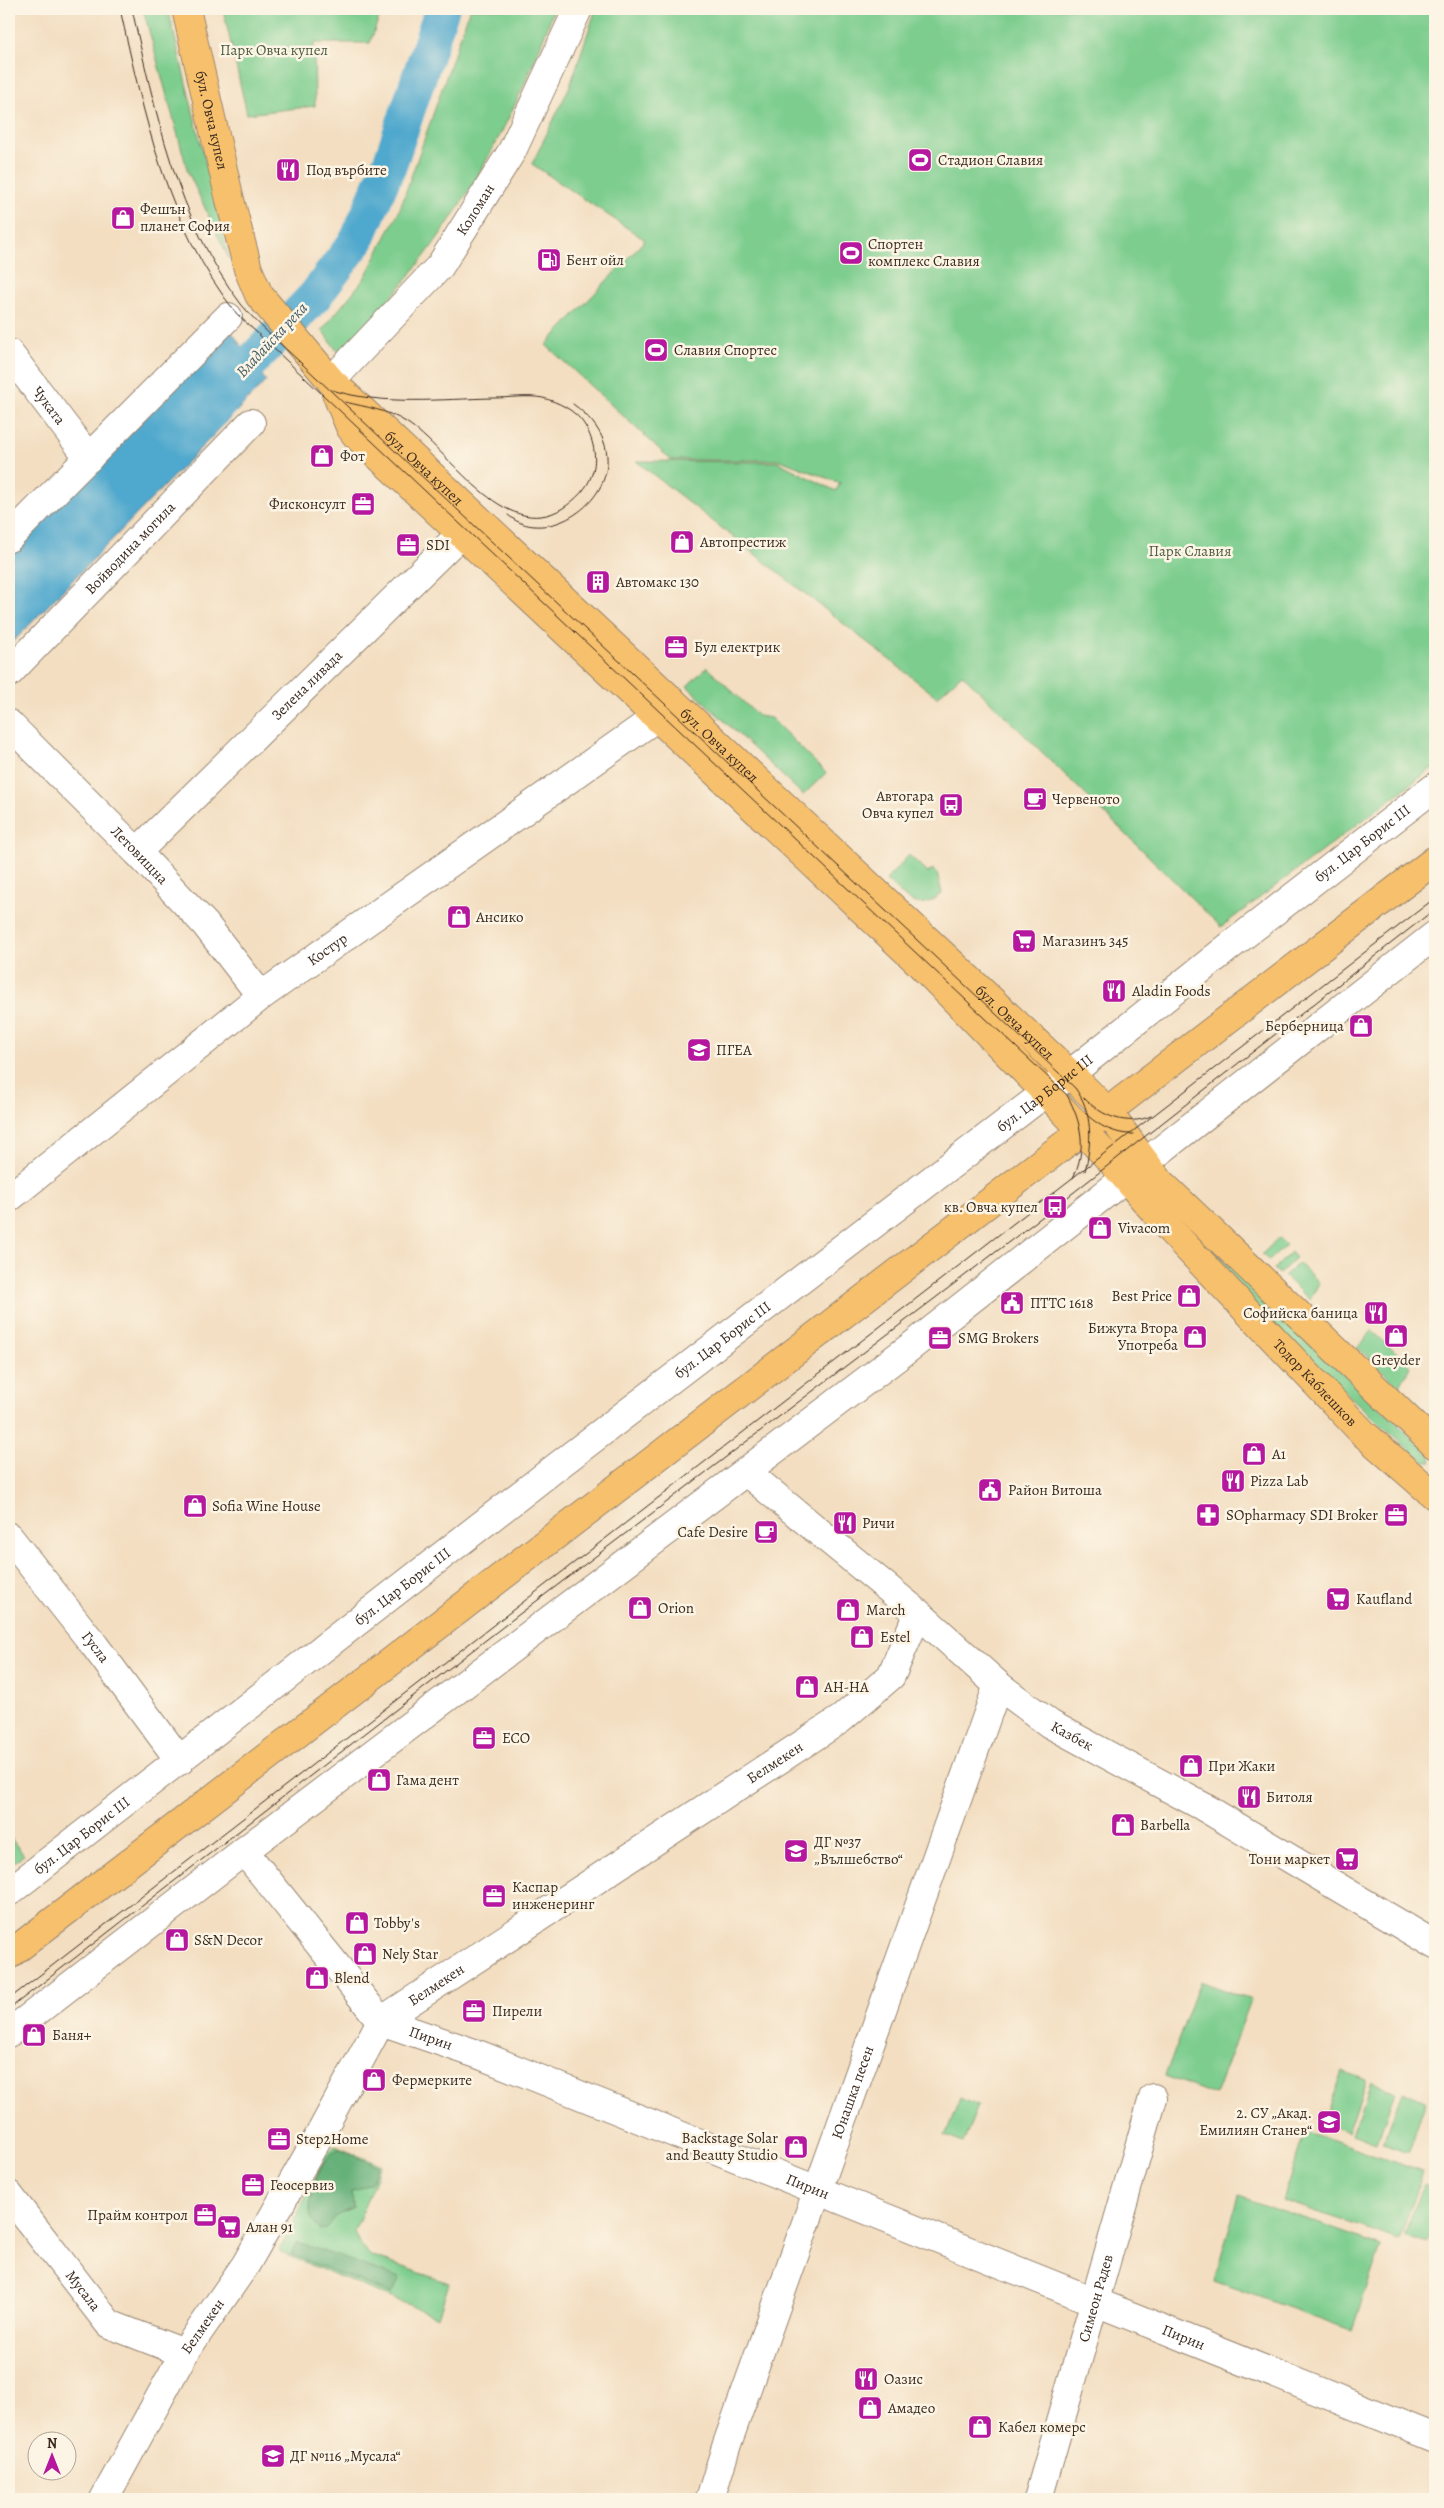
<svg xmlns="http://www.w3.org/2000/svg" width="1444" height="2508" font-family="Alegreya,serif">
	<rect width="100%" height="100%" fill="#fcf5e5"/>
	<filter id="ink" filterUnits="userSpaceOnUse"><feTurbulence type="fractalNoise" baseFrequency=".02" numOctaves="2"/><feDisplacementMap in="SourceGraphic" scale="10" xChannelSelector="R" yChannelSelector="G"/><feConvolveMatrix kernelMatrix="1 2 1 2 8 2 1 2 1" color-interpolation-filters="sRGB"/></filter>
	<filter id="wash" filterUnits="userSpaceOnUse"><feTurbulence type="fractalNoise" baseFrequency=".0096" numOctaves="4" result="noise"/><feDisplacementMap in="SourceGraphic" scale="20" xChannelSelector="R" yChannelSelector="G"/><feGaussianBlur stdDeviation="1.12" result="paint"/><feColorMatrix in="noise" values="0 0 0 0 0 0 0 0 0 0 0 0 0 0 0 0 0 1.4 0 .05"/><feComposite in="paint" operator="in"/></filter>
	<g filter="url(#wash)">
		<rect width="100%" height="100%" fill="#f3dec1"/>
		<path fill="#7dcd8e" stroke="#5c7c56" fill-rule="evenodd" d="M 143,9 L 168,9 L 229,259 L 188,172 Z
			M 223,9 L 382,9 L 370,43 L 314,43 L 315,106 L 247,114 Z
			M 470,9 L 554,9 C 528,84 491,160 446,226 C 415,273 377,314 340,355 L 322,330 L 364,279 L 399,211 Z
			M 596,9 L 1435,9 L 1435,766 L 1221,927 L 962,674 L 937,697 L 636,461 L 778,462 L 836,491 L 840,483 L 780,460 L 671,460 L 546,345 L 645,240 L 532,164 L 570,86 Z
			M 707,667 L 758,716 L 771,718 L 826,773 L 803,795 L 687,686 Z
			M 909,855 L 928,873 L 932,869 L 937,873 L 942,893 C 917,915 906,898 886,880 Z
			M 1148,1185 L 1431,1456 L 1432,1462 L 1425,1462 L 1409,1450 L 1283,1336 Z
			M 1279,1238 L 1286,1245 L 1269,1261 L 1262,1254 Z
			M 1291,1252 L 1296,1258 L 1279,1274 L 1274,1269 Z
			M 1299,1263 L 1319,1283 L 1310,1300 L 1284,1276 Z
			M 1372,1331 L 1411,1365 L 1399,1387 L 1357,1347 Z
			M 9,1836 L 24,1855 L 9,1866 Z
			M 1200,1981 L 1251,2000 L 1215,2095 L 1165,2076 Z
			M 1342,2071 L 1366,2080 L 1348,2132 L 1323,2123 Z
			M 1371,2082 L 1395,2091 L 1377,2143 L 1352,2134 Z
			M 1402,2092 L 1426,2101 L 1408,2153 L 1383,2144 Z
			M 960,2098 L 978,2106 L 963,2143 L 945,2136 Z
			M 1305,2132 L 1423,2172 L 1399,2240 L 1282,2200 Z
			M 335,2146 L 381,2165 L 354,2232 L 360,2245 L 371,2256 L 449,2283 L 438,2317 L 279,2252 L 326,2155 ZM 370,2183 L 352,2192 L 353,2208 L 335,2216 L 311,2217 L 310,2191 Z
			M 1423,2184 L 1435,2188 L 1435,2221 L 1427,2243 L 1404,2235 Z
			M 1239,2195 L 1381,2246 L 1352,2330 L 1214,2281 Z"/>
		<path fill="#66b079" stroke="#506d4c" d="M 338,2149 L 378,2166 L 371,2183 L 352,2192 L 353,2208 L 336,2216 L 326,2229 L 319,2230 C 316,2226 312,2221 311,2216 C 306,2196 320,2159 338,2149 Z
			M 297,2242 L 400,2278 L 391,2294 L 292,2255 Z"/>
		<path fill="#50a8cd" stroke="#466976" d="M 231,331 L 266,381 L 9,646 L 9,556 Z"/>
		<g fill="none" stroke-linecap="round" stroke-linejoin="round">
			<path stroke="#50a8cd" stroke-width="35" d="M 219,395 L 315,296 L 357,240 L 390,163 L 442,9"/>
		</g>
	</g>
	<g filter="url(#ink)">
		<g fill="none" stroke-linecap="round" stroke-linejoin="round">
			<defs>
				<g id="minor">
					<path id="s1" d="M 9,353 L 89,458"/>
					<path id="s2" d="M 331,381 L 440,266 L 512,151 L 578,9"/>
					<path d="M 9,538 L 228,317"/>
					<path id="s3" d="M 9,673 L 251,423"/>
					<path id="s4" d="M 9,724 L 137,852 L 205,924 L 261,996"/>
					<path id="s5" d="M 137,852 L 476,519"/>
					<path id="s6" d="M 9,1198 L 261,996 L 674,705"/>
					<path id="s7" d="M 746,1472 L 918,1613 L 998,1685 L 1050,1724 L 1202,1806 L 1435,1945"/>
					<path id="s8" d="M 9,1537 L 95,1646 L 180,1761"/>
					<path id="s9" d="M 244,1851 L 381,2021 L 480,2055 L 1435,2438"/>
					<path id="s10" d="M 9,1892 L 555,1468 L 1070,1074 L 1235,942 L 1435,787"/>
					<path d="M 9,2033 L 244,1851 L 913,1345 L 1435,935"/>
					<path id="s11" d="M 9,2195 L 109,2324 L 184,2353"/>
					<path id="s12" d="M 104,2499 L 184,2353 L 246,2264 L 320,2134 L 381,2021 L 841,1719 L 891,1676 L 918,1613"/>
					<path id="s13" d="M 710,2499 L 727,2444 L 998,1685"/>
					<path id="s14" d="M 1038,2499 L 1153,2098"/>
				</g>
				<g id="major">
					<path id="s15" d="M 186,9 L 230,200 L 248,269 L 259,295 L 331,381 L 1070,1074 L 1107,1111 L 1160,1182 L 1435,1445"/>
					<path id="s16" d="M 336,393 L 350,427 L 356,435 L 916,960 L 1056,1103 L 1112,1162 L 1172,1232 L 1364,1434 L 1435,1496"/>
					<path d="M 9,1955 L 1435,860"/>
				</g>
			</defs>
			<use href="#minor" stroke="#978470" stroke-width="30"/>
			<use href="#major" stroke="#978470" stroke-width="30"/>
			<use href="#minor" stroke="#fff" stroke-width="28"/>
			<use href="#major" stroke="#f7c06c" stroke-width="28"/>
			<path stroke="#3b2a1e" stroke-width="1" d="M 120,9 C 144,115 167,227 237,314 L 1067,1095 C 1082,1123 1087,1149 1073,1178
				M 132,9 C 154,107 178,222 241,304 C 258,325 281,344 301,363 L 1075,1088 C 1093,1111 1092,1143 1085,1171
				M 332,390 C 383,406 441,399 494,398 C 509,398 528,395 543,398 C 558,402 575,410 584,424 C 593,438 598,458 592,474 C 588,488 575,500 563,508 C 504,545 449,449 406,422 C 387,410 366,407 345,402
				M 508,515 C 555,558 662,469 573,404
				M 1084,1098 C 1101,1116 1127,1127 1151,1116
				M 1085,1113 C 1098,1126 1116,1135 1134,1134
				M 9,1999 L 1435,898
				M 9,2009 L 513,1619 L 1055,1207 L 1435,909"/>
		</g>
	</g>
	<defs>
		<symbol id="stadium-square" viewBox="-11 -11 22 22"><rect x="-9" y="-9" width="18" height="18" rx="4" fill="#b5179e" stroke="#fcf5e5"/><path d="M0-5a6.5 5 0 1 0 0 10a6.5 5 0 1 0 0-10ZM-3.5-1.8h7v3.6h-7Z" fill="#fff"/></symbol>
		<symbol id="restaurant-square" viewBox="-11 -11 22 22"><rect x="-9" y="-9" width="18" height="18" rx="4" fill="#b5179e" stroke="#fcf5e5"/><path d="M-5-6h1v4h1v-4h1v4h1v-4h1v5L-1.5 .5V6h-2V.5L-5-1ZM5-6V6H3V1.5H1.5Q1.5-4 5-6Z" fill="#fff"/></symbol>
		<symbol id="shop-square" viewBox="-11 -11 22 22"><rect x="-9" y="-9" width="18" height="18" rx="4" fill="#b5179e" stroke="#fcf5e5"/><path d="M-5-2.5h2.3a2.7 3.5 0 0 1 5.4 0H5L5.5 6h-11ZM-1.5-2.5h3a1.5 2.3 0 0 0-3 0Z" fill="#fff"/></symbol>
		<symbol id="fuel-square" viewBox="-11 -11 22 22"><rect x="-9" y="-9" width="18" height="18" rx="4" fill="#b5179e" stroke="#fcf5e5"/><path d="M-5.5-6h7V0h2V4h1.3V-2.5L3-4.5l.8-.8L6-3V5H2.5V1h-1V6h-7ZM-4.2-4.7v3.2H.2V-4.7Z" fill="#fff"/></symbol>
		<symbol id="office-square" viewBox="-11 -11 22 22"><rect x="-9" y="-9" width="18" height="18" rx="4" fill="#b5179e" stroke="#fcf5e5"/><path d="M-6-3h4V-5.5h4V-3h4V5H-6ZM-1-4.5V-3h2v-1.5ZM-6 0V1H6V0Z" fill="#fff"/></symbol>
		<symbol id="building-square" viewBox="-11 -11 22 22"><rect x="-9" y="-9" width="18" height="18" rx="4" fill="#b5179e" stroke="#fcf5e5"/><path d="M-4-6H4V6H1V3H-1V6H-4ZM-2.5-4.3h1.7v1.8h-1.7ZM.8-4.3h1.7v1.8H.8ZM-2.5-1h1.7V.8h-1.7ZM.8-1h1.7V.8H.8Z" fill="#fff"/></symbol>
		<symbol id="cafe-square" viewBox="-11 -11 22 22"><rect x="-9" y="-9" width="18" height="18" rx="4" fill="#b5179e" stroke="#fcf5e5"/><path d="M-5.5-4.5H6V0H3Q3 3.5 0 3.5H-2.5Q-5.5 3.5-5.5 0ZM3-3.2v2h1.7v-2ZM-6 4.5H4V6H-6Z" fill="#fff"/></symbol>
		<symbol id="bus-square" viewBox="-11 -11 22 22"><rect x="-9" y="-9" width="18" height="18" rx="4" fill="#b5179e" stroke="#fcf5e5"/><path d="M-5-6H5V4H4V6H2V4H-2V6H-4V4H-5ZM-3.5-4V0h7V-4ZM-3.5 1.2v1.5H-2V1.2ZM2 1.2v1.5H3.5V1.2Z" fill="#fff"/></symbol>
		<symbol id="supermarket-square" viewBox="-11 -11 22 22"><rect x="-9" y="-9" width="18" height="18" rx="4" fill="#b5179e" stroke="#fcf5e5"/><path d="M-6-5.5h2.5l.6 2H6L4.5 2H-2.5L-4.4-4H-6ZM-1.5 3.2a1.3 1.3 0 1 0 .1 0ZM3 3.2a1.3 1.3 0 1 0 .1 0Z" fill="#fff"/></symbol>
		<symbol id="school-square" viewBox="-11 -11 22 22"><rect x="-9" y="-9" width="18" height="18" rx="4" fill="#b5179e" stroke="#fcf5e5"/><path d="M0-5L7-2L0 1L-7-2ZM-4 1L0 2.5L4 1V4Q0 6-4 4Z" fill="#fff"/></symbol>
		<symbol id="civic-square" viewBox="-11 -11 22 22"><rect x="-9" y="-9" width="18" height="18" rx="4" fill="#b5179e" stroke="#fcf5e5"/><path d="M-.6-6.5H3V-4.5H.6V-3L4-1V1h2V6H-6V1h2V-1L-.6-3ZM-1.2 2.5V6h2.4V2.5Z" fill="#fff"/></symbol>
		<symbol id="pharmacy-square" viewBox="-11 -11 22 22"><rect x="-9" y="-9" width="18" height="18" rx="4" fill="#b5179e" stroke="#fcf5e5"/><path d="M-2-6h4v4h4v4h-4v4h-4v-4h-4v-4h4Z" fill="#fff"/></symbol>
	</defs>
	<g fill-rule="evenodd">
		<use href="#stadium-square" x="906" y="146" width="28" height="28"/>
		<use href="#restaurant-square" x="274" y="156" width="28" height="28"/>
		<use href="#shop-square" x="109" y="204" width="28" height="28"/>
		<use href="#stadium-square" x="837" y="239" width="28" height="28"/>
		<use href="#fuel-square" x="535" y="246" width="28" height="28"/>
		<use href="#stadium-square" x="642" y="336" width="28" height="28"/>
		<use href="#shop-square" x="308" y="442" width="28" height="28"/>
		<use href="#office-square" x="349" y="490" width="28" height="28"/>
		<use href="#shop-square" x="668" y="528" width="28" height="28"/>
		<use href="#office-square" x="394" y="531" width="28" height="28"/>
		<use href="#building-square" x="584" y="568" width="28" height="28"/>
		<use href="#office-square" x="662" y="633" width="28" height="28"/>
		<use href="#cafe-square" x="1021" y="785" width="28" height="28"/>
		<use href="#bus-square" x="937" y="791" width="28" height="28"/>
		<use href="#shop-square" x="445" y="903" width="28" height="28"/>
		<use href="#supermarket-square" x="1010" y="927" width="28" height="28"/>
		<use href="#restaurant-square" x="1100" y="977" width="28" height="28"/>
		<use href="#shop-square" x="1347" y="1012" width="28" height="28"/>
		<use href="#school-square" x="685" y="1036" width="28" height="28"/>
		<use href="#bus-square" x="1041" y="1193" width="28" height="28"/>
		<use href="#shop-square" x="1086" y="1214" width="28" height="28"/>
		<use href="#shop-square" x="1175" y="1282" width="28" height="28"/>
		<use href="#civic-square" x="998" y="1289" width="28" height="28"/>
		<use href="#restaurant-square" x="1362" y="1299" width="28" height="28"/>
		<use href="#shop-square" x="1382" y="1322" width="28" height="28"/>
		<use href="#shop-square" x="1181" y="1323" width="28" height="28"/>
		<use href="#office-square" x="926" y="1324" width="28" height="28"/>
		<use href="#shop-square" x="1240" y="1440" width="28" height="28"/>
		<use href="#restaurant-square" x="1219" y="1467" width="28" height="28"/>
		<use href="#civic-square" x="976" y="1476" width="28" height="28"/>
		<use href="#shop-square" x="181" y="1492" width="28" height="28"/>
		<use href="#pharmacy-square" x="1194" y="1501" width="28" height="28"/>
		<use href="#office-square" x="1382" y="1501" width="28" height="28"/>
		<use href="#restaurant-square" x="831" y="1509" width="28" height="28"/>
		<use href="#cafe-square" x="752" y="1518" width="28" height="28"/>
		<use href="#supermarket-square" x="1324" y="1585" width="28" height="28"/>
		<use href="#shop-square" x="626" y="1594" width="28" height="28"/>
		<use href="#shop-square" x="834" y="1596" width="28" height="28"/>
		<use href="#shop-square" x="848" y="1623" width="28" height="28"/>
		<use href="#shop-square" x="793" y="1673" width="28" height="28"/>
		<use href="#office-square" x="470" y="1724" width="28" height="28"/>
		<use href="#shop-square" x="1177" y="1752" width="28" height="28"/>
		<use href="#shop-square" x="365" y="1766" width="28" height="28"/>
		<use href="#restaurant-square" x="1235" y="1783" width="28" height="28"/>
		<use href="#shop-square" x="1109" y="1811" width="28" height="28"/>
		<use href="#school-square" x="782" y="1837" width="28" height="28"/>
		<use href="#supermarket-square" x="1333" y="1845" width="28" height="28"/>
		<use href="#office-square" x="480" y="1882" width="28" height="28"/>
		<use href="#shop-square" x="343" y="1909" width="28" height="28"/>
		<use href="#shop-square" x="163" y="1926" width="28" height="28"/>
		<use href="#shop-square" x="351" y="1940" width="28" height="28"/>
		<use href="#shop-square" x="303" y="1964" width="28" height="28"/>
		<use href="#office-square" x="460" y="1997" width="28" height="28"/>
		<use href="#shop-square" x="20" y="2021" width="28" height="28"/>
		<use href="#shop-square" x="360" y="2066" width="28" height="28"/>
		<use href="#school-square" x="1315" y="2108" width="28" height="28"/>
		<use href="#office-square" x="265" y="2125" width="28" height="28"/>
		<use href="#shop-square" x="782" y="2133" width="28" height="28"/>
		<use href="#office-square" x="239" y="2171" width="28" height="28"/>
		<use href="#office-square" x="191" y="2201" width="28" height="28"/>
		<use href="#supermarket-square" x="215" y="2213" width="28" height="28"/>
		<use href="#restaurant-square" x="852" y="2365" width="28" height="28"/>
		<use href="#shop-square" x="856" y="2394" width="28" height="28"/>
		<use href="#shop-square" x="966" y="2413" width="28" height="28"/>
		<use href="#school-square" x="259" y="2442" width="28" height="28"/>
	</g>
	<g text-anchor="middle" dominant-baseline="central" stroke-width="5" stroke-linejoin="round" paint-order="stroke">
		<g font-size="15" fill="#4f5b40" stroke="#fcf5e5">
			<text x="274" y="50">Парк Овча купел</text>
			<text x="1190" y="551">Парк Славия</text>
		</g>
		<g font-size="15" fill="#3b2a1e" stroke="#fcf5e5">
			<text stroke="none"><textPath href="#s15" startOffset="114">бул. Овча купел</textPath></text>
			<text stroke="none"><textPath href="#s2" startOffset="225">Коломан</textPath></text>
			<text stroke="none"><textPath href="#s1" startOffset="66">Чуката</textPath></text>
			<text stroke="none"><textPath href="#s15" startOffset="535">бул. Овча купел</textPath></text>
			<text stroke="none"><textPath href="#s3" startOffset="174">Войводина могила</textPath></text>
			<text stroke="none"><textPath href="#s5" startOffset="238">Зелена ливада</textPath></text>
			<text stroke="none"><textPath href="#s15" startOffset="940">бул. Овча купел</textPath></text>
			<text stroke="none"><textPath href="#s10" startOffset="1712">бул. Цар Борис III</textPath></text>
			<text stroke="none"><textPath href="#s4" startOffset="185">Летовищна</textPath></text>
			<text stroke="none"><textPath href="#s6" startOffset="404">Костур</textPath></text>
			<text stroke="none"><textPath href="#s15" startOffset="1345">бул. Овча купел</textPath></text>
			<text stroke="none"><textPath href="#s10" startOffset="1308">бул. Цар Борис III</textPath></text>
			<text stroke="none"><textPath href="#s10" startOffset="902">бул. Цар Борис III</textPath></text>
			<text stroke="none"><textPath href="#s16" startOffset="1396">Тодор Каблешков</textPath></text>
			<text stroke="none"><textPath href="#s10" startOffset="498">бул. Цар Борис III</textPath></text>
			<text stroke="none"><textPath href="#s8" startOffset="140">Гусла</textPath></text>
			<text stroke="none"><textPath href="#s7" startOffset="420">Казбек</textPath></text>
			<text stroke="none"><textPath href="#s12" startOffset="1024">Белмекен</textPath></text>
			<text stroke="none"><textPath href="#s10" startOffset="92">бул. Цар Борис III</textPath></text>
			<text stroke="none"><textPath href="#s12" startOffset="619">Белмекен</textPath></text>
			<text stroke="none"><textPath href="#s9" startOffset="271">Пирин</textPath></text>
			<text stroke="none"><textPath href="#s13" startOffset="431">Юнашка песен</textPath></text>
			<text stroke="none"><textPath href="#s9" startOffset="676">Пирин</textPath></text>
			<text stroke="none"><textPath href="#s11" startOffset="121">Мусала</textPath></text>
			<text stroke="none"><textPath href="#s14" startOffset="209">Симеон Радев</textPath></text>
			<text stroke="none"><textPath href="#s12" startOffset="199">Белмекен</textPath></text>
			<text stroke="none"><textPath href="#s9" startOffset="1081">Пирин</textPath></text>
		</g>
		<g font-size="15" fill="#3b2a1e" stroke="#fcf5e5" text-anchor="start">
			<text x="938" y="160">Стадион Славия</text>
			<text x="306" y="170">Под върбите</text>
			<text x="140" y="209">Фешън<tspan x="140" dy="17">планет София</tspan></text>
			<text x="868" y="244">Спортен<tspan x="868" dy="17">комплекс Славия</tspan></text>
			<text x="566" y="260">Бент ойл</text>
			<text x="674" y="350">Славия Спортес</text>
			<text x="340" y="456">Фот</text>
			<text x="346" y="504" text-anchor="end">Фисконсулт</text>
			<text x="700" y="542">Автопрестиж</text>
			<text x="426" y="545">SDI</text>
			<text x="616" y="582">Автомакс 130</text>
			<text x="694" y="647">Бул електрик</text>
			<text x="934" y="796" text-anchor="end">Автогара<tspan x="934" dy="17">Овча купел</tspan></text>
			<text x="1052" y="799">Червеното</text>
			<text x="476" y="917">Ансико</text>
			<text x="1042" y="941">Магазинъ 345</text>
			<text x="1132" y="991">Aladin Foods</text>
			<text x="1344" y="1026" text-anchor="end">Берберница</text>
			<text x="716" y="1050">ПГЕА</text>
			<text x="1038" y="1207" text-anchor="end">кв. Овча купел</text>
			<text x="1118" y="1228">Vivacom</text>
			<text x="1172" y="1296" text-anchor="end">Best Price</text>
			<text x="1030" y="1303">ПТТС 1618</text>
			<text x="1358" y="1313" text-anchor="end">Софийска баница</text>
			<text x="1178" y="1328" text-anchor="end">Бижута Втора<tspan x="1178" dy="17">Употреба</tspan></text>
			<text x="958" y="1338">SMG Brokers</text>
			<text x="1396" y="1360" text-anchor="middle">Greyder</text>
			<text x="1272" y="1454">A1</text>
			<text x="1250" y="1481">Pizza Lab</text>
			<text x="1008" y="1490">Район Витоша</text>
			<text x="212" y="1506">Sofia Wine House</text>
			<text x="1226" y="1515">SOpharmacy</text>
			<text x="1378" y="1515" text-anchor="end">SDI Broker</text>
			<text x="862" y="1523">Ричи</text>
			<text x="748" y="1532" text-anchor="end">Cafe Desire</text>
			<text x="1356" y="1599">Kaufland</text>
			<text x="658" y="1608">Orion</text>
			<text x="866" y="1610">March</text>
			<text x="880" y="1637">Estel</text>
			<text x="824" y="1687">АН-НА</text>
			<text x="502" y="1738">ЕСО</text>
			<text x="1208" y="1766">При Жаки</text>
			<text x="396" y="1780">Гама дент</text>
			<text x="1266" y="1797">Битоля</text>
			<text x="1140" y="1825">Barbella</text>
			<text x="814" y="1842">ДГ №37<tspan x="814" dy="17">„Вълшебство“</tspan></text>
			<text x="1330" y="1859" text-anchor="end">Тони маркет</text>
			<text x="512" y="1887">Каспар<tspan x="512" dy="17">инженеринг</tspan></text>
			<text x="374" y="1923">Tobby's</text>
			<text x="194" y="1940">S&amp;N Decor</text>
			<text x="382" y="1954">Nely Star</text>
			<text x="334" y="1978">Blend</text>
			<text x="492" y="2011">Пирели</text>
			<text x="52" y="2035">Баня+</text>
			<text x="392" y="2080">Фермерките</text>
			<text x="1312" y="2113" text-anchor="end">2. СУ „Акад.<tspan x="1312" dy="17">Емилиян Станев“</tspan></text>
			<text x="778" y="2138" text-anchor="end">Backstage Solar<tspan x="778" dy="17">and Beauty Studio</tspan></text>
			<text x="296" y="2139">Step2Home</text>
			<text x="270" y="2185">Геосервиз</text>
			<text x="188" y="2215" text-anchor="end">Прайм контрол</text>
			<text x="246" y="2227">Алан 91</text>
			<text x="884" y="2379">Оазис</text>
			<text x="888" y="2408">Амадео</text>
			<text x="998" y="2427">Кабел комерс</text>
			<text x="290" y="2456">ДГ №116 „Мусала“</text>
		</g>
		<g font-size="16" font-style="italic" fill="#435c64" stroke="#fcf5e5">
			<text transform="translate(272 340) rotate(-47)">Владайска река</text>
		</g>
	</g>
	<rect width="1444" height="2508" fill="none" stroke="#fcf5e5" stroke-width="30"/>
	<g transform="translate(52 2456)"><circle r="24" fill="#fcf5e5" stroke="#afa495"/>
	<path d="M0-4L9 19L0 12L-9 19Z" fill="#b5179e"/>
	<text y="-8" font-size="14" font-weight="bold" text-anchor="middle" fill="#3b2a1e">N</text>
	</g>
</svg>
